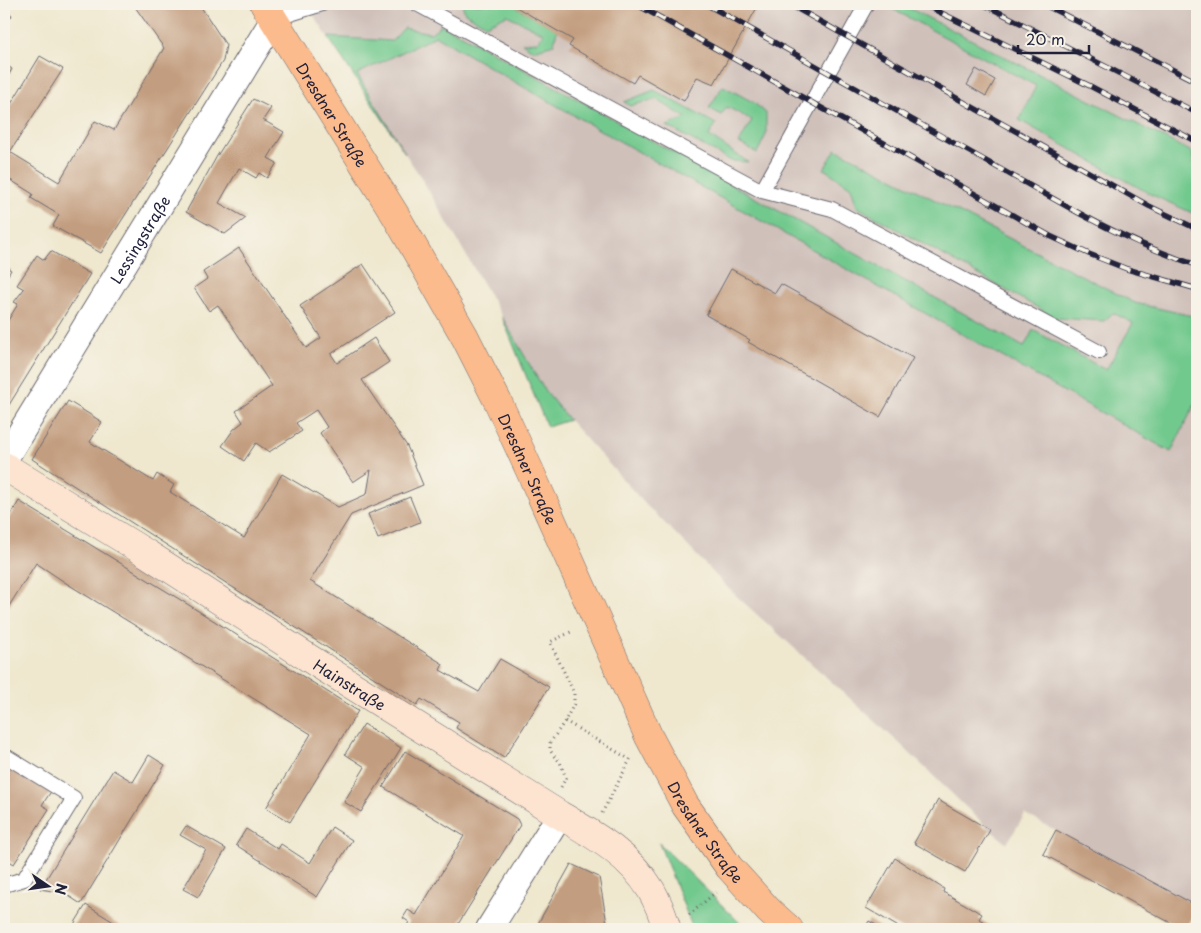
<svg xmlns="http://www.w3.org/2000/svg" width="1201" height="933" font-family="'Playpen Sans',sans-serif">
	<rect width="100%" height="100%" fill="#f7f3e8"/>
	<filter id="ink" filterUnits="userSpaceOnUse"><feTurbulence type="fractalNoise" baseFrequency=".02" numOctaves="2"/><feDisplacementMap in="SourceGraphic" scale="10" xChannelSelector="R" yChannelSelector="G"/><feConvolveMatrix kernelMatrix="1 2 1 2 8 2 1 2 1" color-interpolation-filters="sRGB"/></filter>
	<filter id="wash" filterUnits="userSpaceOnUse"><feTurbulence type="fractalNoise" baseFrequency=".0096" numOctaves="4" result="noise"/><feDisplacementMap in="SourceGraphic" scale="20" xChannelSelector="R" yChannelSelector="G"/><feGaussianBlur stdDeviation="1.12" result="paint"/><feColorMatrix in="noise" values="0 0 0 0 0 0 0 0 0 0 0 0 0 0 0 0 0 1.4 0 .05"/><feComposite in="paint" operator="in"/></filter>
	<g filter="url(#wash)">
		<rect width="100%" height="100%" fill="#efe8cf"/>
		<path fill="#cfc0ba" d="M 306,4 L 1197,4 L 1197,906 L 1025,814 L 1007,843 L 990,830 L 898,742 L 730,590 L 677,535 L 647,506 L 569,420 L 545,391 L 422,179 Z"/>
		<path fill="#72c98e" stroke="#4a7664" d="M 462,4 L 511,4 L 557,30 L 554,44 L 533,50 L 522,43 L 538,42 L 543,33 L 507,15 L 486,25 L 465,13 Z
			M 883,4 L 901,4 L 1192,152 L 1194,170 L 1197,172 L 1197,215 L 1150,194 L 1019,120 L 1036,86 Z
			M 441,25 L 460,34 L 1024,347 L 1033,330 L 1106,370 L 1133,323 L 1113,313 L 1104,321 L 1056,318 L 857,207 L 851,187 L 824,169 L 836,149 L 1135,303 L 1197,317 L 1197,400 L 1171,452 L 513,81 L 436,36 L 357,74 L 405,153 L 328,37 L 392,41 L 404,28 L 431,33 Z
			M 723,86 L 753,102 L 766,113 L 766,135 L 757,153 L 739,143 L 752,120 L 727,107 L 721,115 L 709,108 Z
			M 654,90 L 716,124 L 709,136 L 748,162 L 731,161 L 667,126 L 686,118 L 656,99 L 630,106 L 624,102 Z
			M 502,317 L 545,391 L 569,420 L 547,427 Z
			M 659,843 L 746,929 L 693,929 Z"/>
		<g id="blocks">
			<path fill="#c39d7f" d="M 133,4 L 199,4 L 226,45 L 223,61 L 101,253 L 53,226 L 59,215 L 31,198 L 33,194 L 4,176 L 4,106 L 8,109 L 40,56 L 63,69 L 10,152 L 59,182 L 95,121 L 114,130 L 164,48 Z
				M 511,4 L 759,4 L 714,84 L 697,77 L 684,101 L 638,75 L 633,83 L 569,46 L 573,40 Z
				M 4,10 L 12,15 L 4,29 Z
				M 4,63 L 12,69 L 4,83 Z
				M 976,69 L 995,80 L 986,96 L 967,85 Z
				M 253,99 L 271,108 L 263,120 L 284,132 L 268,158 L 277,163 L 267,178 L 259,173 L 256,178 L 239,168 L 219,203 L 246,218 L 225,234 L 186,212 L 217,156 Z
				M 239,248 L 306,348 L 321,338 L 300,306 L 363,264 L 395,312 L 331,354 L 337,363 L 374,338 L 389,362 L 362,380 L 407,446 L 423,485 L 351,515 L 310,581 L 443,664 L 440,670 L 479,692 L 500,659 L 549,687 L 504,758 L 456,728 L 459,722 L 421,699 L 417,705 L 32,459 L 68,401 L 102,422 L 90,442 L 153,481 L 157,474 L 174,485 L 170,492 L 244,538 L 282,474 L 338,507 L 367,494 L 371,470 L 353,482 L 320,433 L 327,427 L 316,410 L 296,423 L 302,431 L 269,452 L 256,443 L 244,461 L 222,446 L 234,429 L 243,422 L 236,411 L 272,386 L 218,305 L 209,311 L 194,288 L 207,279 L 203,272 Z
				M 51,251 L 90,274 L 4,413 L 4,327 L 18,304 L 14,302 L 24,289 L 17,285 L 37,255 L 44,260 Z
				M 4,266 L 11,270 L 4,282 Z
				M 731,269 L 775,293 L 781,284 L 913,358 L 880,417 L 748,342 L 750,340 L 706,315 Z
				M 410,497 L 420,522 L 378,539 L 368,514 Z
				M 19,501 L 184,602 L 358,711 L 290,822 L 266,808 L 311,734 L 66,583 L 36,563 L 4,614 L 4,526 Z
				M 364,724 L 401,748 L 361,812 L 344,802 L 365,767 L 345,754 Z
				M 405,751 L 517,819 L 520,825 L 455,929 L 405,929 L 409,922 L 403,918 L 408,910 L 416,915 L 464,836 L 383,787 Z
				M 149,755 L 165,765 L 81,904 L 64,893 L 40,889 L 113,770 L 133,782 Z
				M 4,760 L 52,790 L 42,805 L 49,809 L 14,864 L 8,860 L 4,867 Z
				M 938,800 L 990,830 L 965,872 L 914,843 Z
				M 186,826 L 226,849 L 198,897 L 183,889 L 206,850 L 180,835 Z
				M 332,827 L 352,840 L 317,897 L 236,845 L 246,829 L 278,849 L 281,844 L 310,863 Z
				M 1056,830 L 1197,906 L 1186,929 L 1182,929 L 1043,854 Z
				M 895,858 L 944,889 L 943,892 L 982,914 L 979,919 L 996,929 L 902,929 L 866,908 Z
				M 571,864 L 599,877 L 608,929 L 535,929 Z
				M 86,905 L 125,929 L 71,929 Z
				M 869,921 L 883,929 L 864,929 Z"/>
		</g>
	</g>
	<g filter="url(#ink)">
		<use href="#blocks" fill-opacity="0" stroke="#6a676f" stroke-width="1"/>
		<g fill="none" stroke-linecap="round" stroke-linejoin="round">
			<defs>
				<path id="lane" d="M 417,4 L 762,191 L 832,209 L 1099,352
					M 274,19 L 322,4
					M 762,191 L 866,5
					M 4,755 L 74,798 L 24,879 L 4,885"/>
				<g id="street">
					<path id="s1" d="M 4,460 L 274,19"/>
					<path d="M 489,929 L 560,815"/>
				</g>
				<g id="secondary">
					<path id="s2" d="M 4,466 L 146,553 L 318,664 L 560,815 C 594,835 630,855 651,890 C 658,902 663,916 667,929"/>
				</g>
				<g id="primary">
					<path id="s3" d="M 264,4 L 396,216 L 465,337 L 498,402 L 529,469 L 649,737 L 685,805 L 729,867 L 769,911 L 789,929"/>
				</g>
			</defs>
			<use href="#lane" stroke="#6a676f" stroke-width="16"/>
			<use href="#street" stroke="#6a676f" stroke-width="28"/>
			<use href="#secondary" stroke="#6a676f" stroke-width="29"/>
			<use href="#primary" stroke="#6a676f" stroke-width="29"/>
			<path stroke="#6a676f" stroke-width="3" stroke-dasharray="1 4" stroke-linecap="butt" d="M 565,721 L 629,759
				M 561,787 L 566,778 L 560,762 L 554,756 L 550,750 L 550,743 L 565,721 L 574,704 L 574,693 L 550,642 L 573,631
				M 602,813 L 632,756
				M 689,915 L 716,892"/>
			<use href="#lane" stroke="#fff" stroke-width="14"/>
			<use href="#street" stroke="#fff" stroke-width="26"/>
			<use href="#secondary" stroke="#fde4d1" stroke-width="28"/>
			<use href="#primary" stroke="#fbbb8c" stroke-width="28"/>
			<defs>
				<path id="rail" d="M 636,4 L 1050,236 L 1089,254 L 1127,269 L 1197,289
					M 706,4 L 1077,212 C 1116,233 1155,252 1197,265
					M 789,4 L 1149,206 L 1197,229
					M 923,4 L 1090,86 L 1197,142
					M 983,4 L 1197,113
					M 1043,4 L 1197,82"/>
			</defs>
			<use href="#rail" stroke="#22223b" stroke-width="5.5"/>
			<use href="#rail" stroke="#f7f3e8" stroke-width="4" stroke-dasharray="11" stroke-linecap="butt"/>
		</g>
	</g>
	<g text-anchor="middle" dominant-baseline="central" stroke-width="4" stroke-linejoin="round" paint-order="stroke">
		<g font-size="15" fill="#22223b" stroke="#f7f3e8">
			<text stroke="none"><textPath href="#s3" startOffset="130">Dresdner Straße</textPath></text>
			<text stroke="none"><textPath href="#s1" startOffset="259">Lessingstraße</textPath></text>
			<text stroke="none"><textPath href="#s3" startOffset="535">Dresdner Straße</textPath></text>
			<text stroke="none"><textPath href="#s2" startOffset="409">Hainstraße</textPath></text>
			<text stroke="none"><textPath href="#s3" startOffset="940">Dresdner Straße</textPath></text>
		</g>
	</g>
	<rect width="1201" height="933" fill="none" stroke="#f7f3e8" stroke-width="20"/>
	<g transform="translate(48 886) rotate(103)" stroke="#f7f3e8" stroke-width="4" paint-order="stroke">
	<path d="M0-4L9 19L0 12L-9 19Z" fill="#22223b"/>
	<text y="-8" font-size="14" font-weight="bold" text-anchor="middle" fill="#22223b">N</text>
	</g>
	<path d="M1018 45v8h71v-8" fill="none" stroke="#22223b" stroke-width="2.5"/>
	<text x="1026" y="45" font-size="15" fill="#22223b" stroke="#f7f3e8" stroke-width="4" paint-order="stroke">20 m</text>
</svg>
